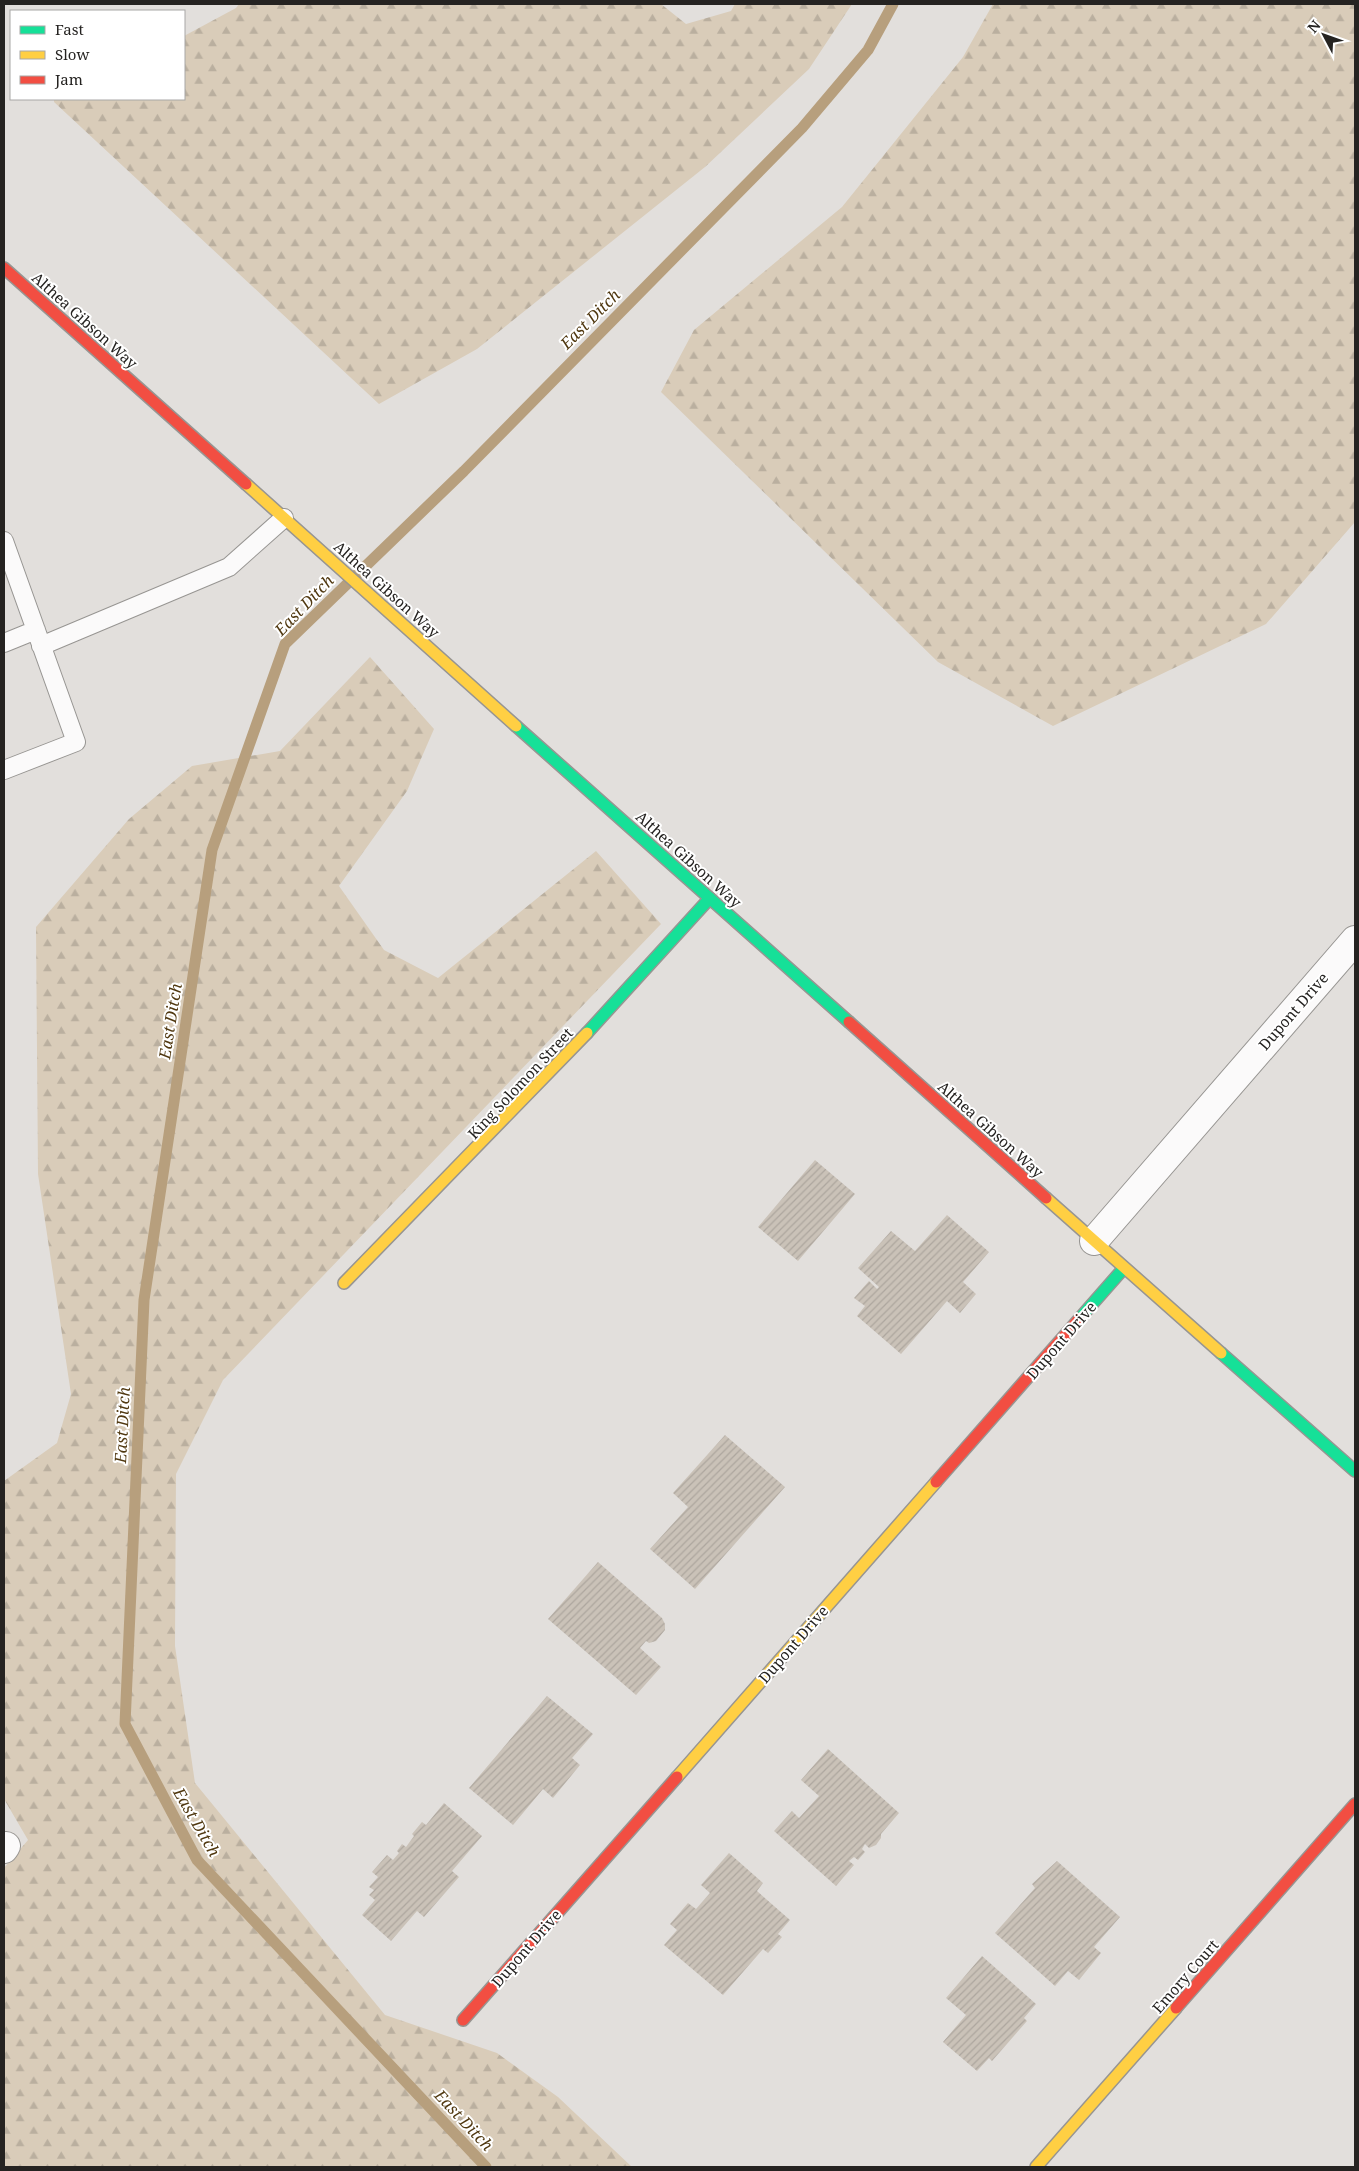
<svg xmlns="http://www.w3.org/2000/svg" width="1359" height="2171" font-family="'Noto Serif',serif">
	<defs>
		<pattern id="forest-firs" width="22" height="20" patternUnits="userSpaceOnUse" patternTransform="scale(1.25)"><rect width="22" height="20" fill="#d9ccb9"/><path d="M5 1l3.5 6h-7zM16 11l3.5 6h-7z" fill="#baaf9f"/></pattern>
		<pattern id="building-hatch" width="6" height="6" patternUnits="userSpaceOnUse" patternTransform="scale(1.25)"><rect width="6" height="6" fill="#cac2b8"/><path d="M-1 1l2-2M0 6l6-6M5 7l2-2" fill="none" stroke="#ada69e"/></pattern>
	</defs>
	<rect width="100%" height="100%" fill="#e2dfdc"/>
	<path fill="url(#forest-firs)" d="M 239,4 L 661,4 L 686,24 L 731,11 L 735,4 L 852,4 L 809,69 L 705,167 L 477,349 L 379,404 L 54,102 L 54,99 L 184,99 L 184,36 L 236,8 Z
		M 993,4 L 1355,4 L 1355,522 L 1266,624 L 1053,726 L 938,662 L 661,392 L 694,330 L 842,207 L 963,57 Z
		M 370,657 L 434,729 L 407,791 L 339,886 L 384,950 L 438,978 L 596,851 L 661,924 L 223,1380 L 176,1474 L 175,1646 L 195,1783 L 385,2015 L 497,2053 L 558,2097 L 632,2167 L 4,2167 L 4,1868 L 28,1840 L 4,1799 L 4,1481 L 57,1443 L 71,1394 L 38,1174 L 36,927 L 129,819 L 192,766 L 280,751 Z"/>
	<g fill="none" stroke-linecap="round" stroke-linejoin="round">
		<path stroke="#b79f7d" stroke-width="11" d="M 486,2167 L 197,1860 L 125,1724 L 144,1300 L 212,850 L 285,644 L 464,471 L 802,128 L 868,50 L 893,4"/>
	</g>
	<path fill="url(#building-hatch)" d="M 815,1160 L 855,1194 L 798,1261 L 758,1227 Z
		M 947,1215 L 989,1252 L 963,1282 L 976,1294 L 960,1313 L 947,1301 L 901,1354 L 857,1316 L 865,1306 L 854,1298 L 869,1281 L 877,1289 L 879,1287 L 858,1268 L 891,1231 L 915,1251 Z
		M 725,1435 L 785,1487 L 695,1589 L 650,1549 L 688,1507 L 673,1493 Z
		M 598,1562 L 662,1618 L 665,1624 L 665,1630 L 656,1641 L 649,1643 L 646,1641 L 640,1648 L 661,1667 L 636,1695 L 548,1619 Z
		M 547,1696 L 593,1734 L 572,1758 L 580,1765 L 553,1798 L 543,1789 L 513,1825 L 469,1788 Z
		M 828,1749 L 899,1813 L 881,1834 L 881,1838 L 876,1845 L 869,1848 L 865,1844 L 862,1849 L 865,1852 L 858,1860 L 854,1857 L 849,1861 L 854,1865 L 836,1886 L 774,1831 L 792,1811 L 799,1818 L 819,1796 L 801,1780 Z
		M 444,1803 L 482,1836 L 452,1871 L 459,1877 L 424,1917 L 417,1911 L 391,1941 L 362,1915 L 375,1900 L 369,1895 L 374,1890 L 369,1887 L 378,1877 L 372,1872 L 387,1855 L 393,1860 L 399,1853 L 397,1851 L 402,1844 L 406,1847 L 414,1836 L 412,1834 L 422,1822 L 426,1825 Z
		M 729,1853 L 763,1883 L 757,1891 L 790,1920 L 778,1934 L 782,1937 L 768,1953 L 763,1949 L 723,1995 L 664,1945 L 677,1930 L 670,1924 L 688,1903 L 696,1909 L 710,1893 L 701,1885 Z
		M 1057,1861 L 1120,1917 L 1094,1947 L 1101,1953 L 1079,1980 L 1068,1971 L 1055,1986 L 995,1933 L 1035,1888 L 1032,1884 Z
		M 982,1956 L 1036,2004 L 1024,2018 L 1027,2021 L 992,2061 L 989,2058 L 977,2071 L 943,2042 L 966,2015 L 946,1998 Z"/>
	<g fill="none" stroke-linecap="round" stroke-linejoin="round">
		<defs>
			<path id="lane" d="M 4,541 L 76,742 L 4,770
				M 4,643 L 36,630
				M 41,646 L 229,567 L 284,518"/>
			<path id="street" d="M 1094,1241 L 1355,940
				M 4,1849 L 6,1846"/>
			<path id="fast" d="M 516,726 L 849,1022
				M 587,1033 L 710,898
				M 1080,1318 L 1124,1268
				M 1221,1353 L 1355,1471"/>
			<path id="slow" d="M 246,484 L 516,726
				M 1046,1198 L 1221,1353
				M 344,1283 L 587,1033
				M 677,1777 L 936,1482
				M 1036,2167 L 1176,2008"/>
			<path id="jam" d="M 4,268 L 246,484
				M 849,1022 L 1046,1198
				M 936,1482 L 1080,1318
				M 1176,2008 L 1355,1804
				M 463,2020 L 677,1777"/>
		</defs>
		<use href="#lane" stroke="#979592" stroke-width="20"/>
		<use href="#street" stroke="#979592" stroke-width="30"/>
		<use href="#fast" stroke="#979592" stroke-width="14"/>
		<use href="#slow" stroke="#979592" stroke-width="14"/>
		<use href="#jam" stroke="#979592" stroke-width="14"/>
		<use href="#lane" stroke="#fbfafa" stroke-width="18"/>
		<use href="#street" stroke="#fbfafa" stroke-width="28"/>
		<use href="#fast" stroke="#16e098" stroke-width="11"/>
		<use href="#slow" stroke="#ffcf43" stroke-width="11"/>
		<use href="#jam" stroke="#f24e42" stroke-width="11"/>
	</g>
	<g text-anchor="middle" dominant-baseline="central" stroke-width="4" stroke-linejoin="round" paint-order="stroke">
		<g font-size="15" fill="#252321" stroke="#fff">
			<text transform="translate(85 320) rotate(42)">Althea Gibson Way</text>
			<text transform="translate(387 589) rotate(42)">Althea Gibson Way</text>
			<text transform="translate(689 859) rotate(42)">Althea Gibson Way</text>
			<text transform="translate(1293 1011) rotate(-49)">Dupont Drive</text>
			<text transform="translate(520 1083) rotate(-47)">King Solomon Street</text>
			<text transform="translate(991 1129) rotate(42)">Althea Gibson Way</text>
			<text transform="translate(1061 1340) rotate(-49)">Dupont Drive</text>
			<text transform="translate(793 1644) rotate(-49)">Dupont Drive</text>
			<text transform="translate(526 1948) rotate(-49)">Dupont Drive</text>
			<text transform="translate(1185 1976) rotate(-49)">Emory Court</text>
		</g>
		<g font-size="16" font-style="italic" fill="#503810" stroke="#fff">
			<text transform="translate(590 319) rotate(-45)">East Ditch</text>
			<text transform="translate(304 605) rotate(-46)">East Ditch</text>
			<text transform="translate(170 1021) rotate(-81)">East Ditch</text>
			<text transform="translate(122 1425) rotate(-87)">East Ditch</text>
			<text transform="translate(197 1822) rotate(60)">East Ditch</text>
			<text transform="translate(464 2120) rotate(47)">East Ditch</text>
		</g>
	</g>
	<rect width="1359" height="2171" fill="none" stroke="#252321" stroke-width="10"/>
	<rect x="10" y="10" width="175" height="90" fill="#ffffff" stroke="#a8a7a6"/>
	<rect x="20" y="26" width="25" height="8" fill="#16e098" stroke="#a8a7a6"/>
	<text x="55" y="35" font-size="15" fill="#252321">Fast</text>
	<rect x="20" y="51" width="25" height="8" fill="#ffcf43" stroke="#a8a7a6"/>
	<text x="55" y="60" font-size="15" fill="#252321">Slow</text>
	<rect x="20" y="76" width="25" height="8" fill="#f24e42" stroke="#a8a7a6"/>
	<text x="55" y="85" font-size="15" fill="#252321">Jam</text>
	<g transform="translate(1324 35) rotate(311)" stroke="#ffffff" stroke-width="4" paint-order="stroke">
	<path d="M0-4L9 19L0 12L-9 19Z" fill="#252321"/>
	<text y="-8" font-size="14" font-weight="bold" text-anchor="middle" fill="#252321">N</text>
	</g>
</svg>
